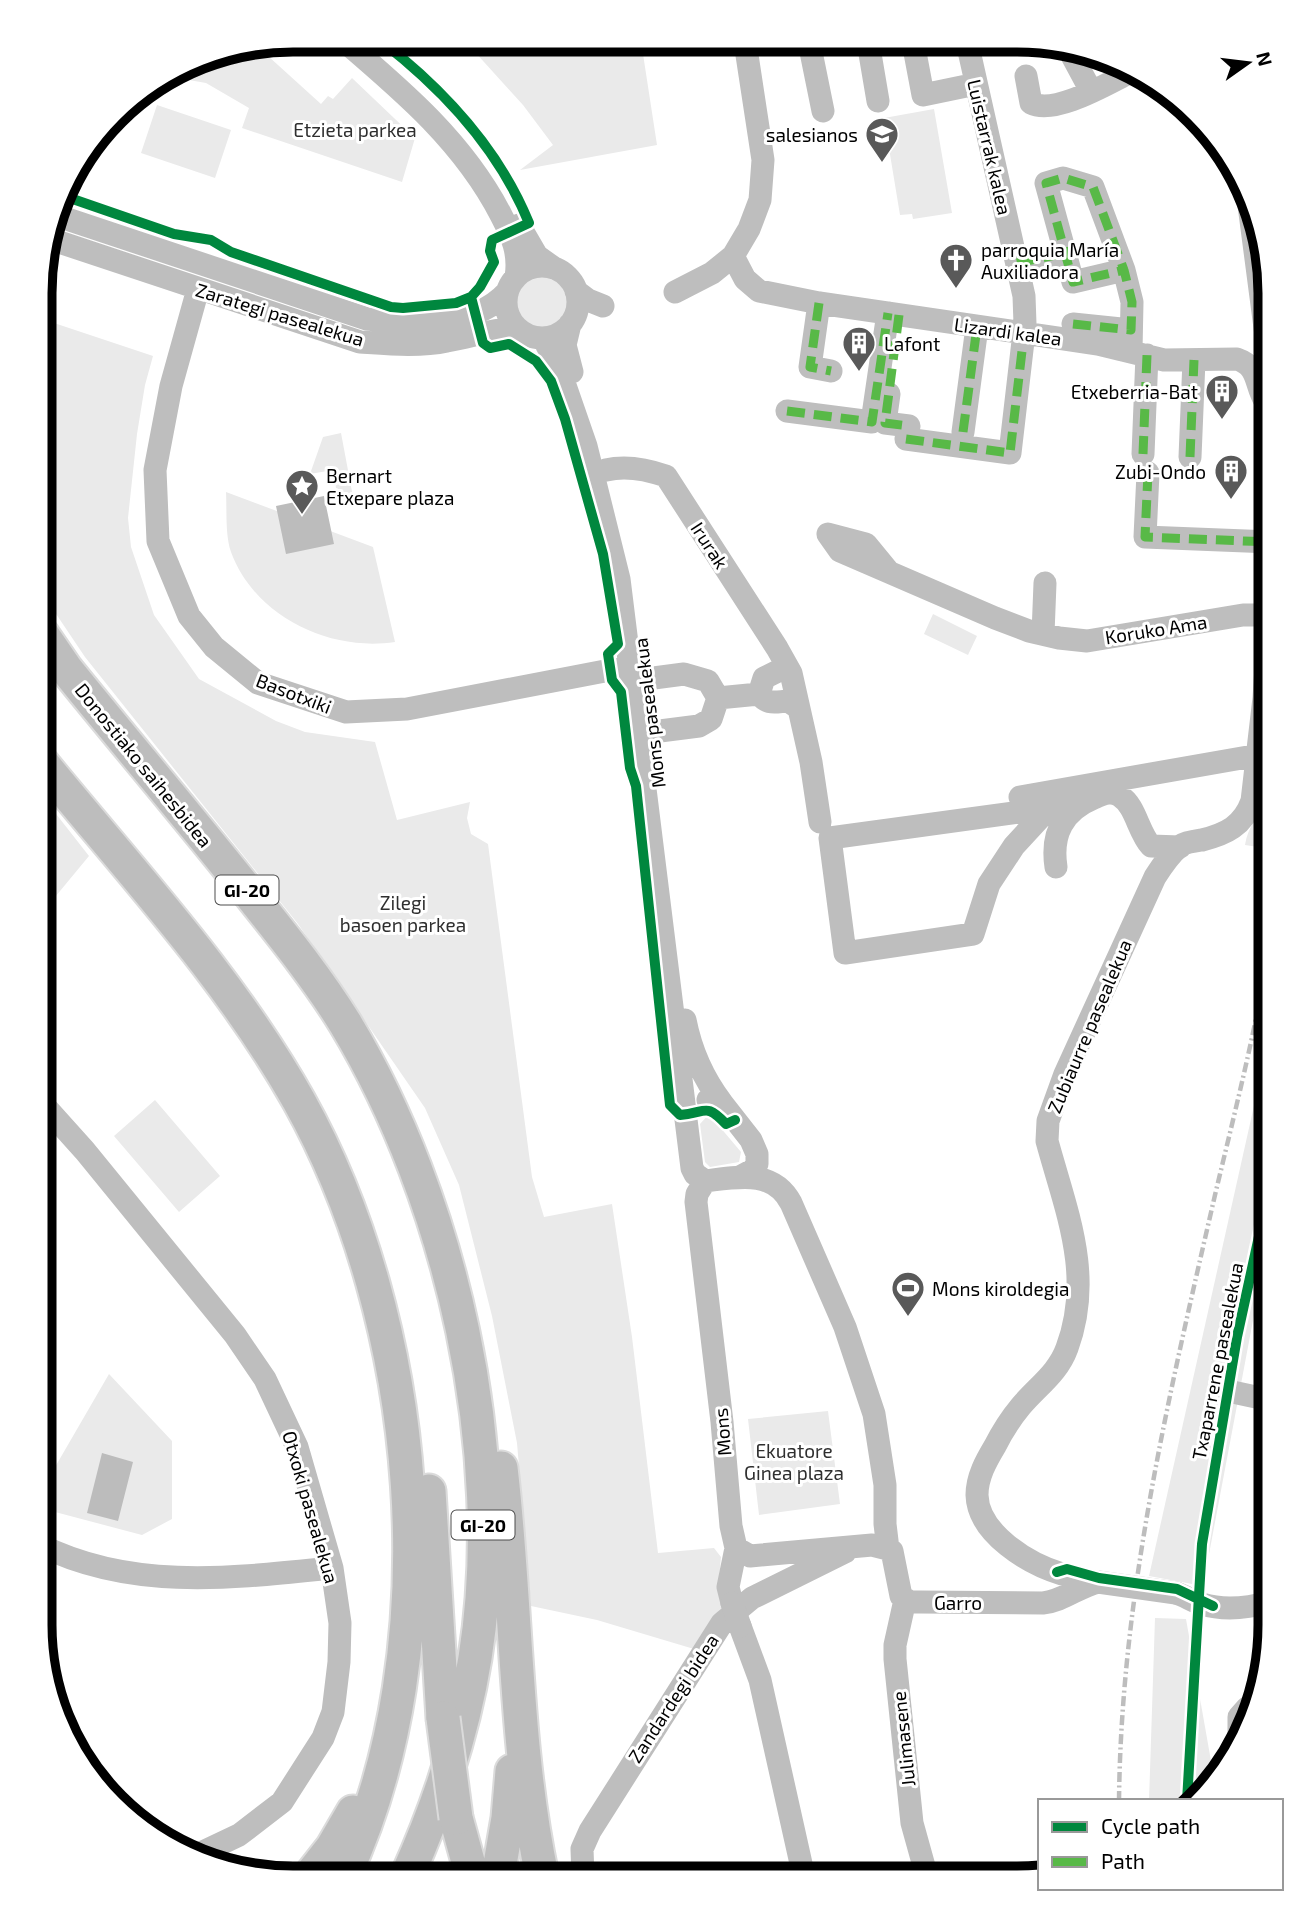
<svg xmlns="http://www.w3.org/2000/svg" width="1311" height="1918" font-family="'Exo 2',sans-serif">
	<rect width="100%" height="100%" fill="#fff"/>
	<path fill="#eaeaea" d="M 465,41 L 641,41 L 657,145 L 520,170 L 553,145 L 523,105 Z
		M 257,46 L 321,104 L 328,96 L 333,99 L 352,78 L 415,138 L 402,182 L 242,128 L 249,108 L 206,83 L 172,77 L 212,54 Z
		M 157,105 L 231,130 L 215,178 L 141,153 Z
		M 934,109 L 952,213 L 913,219 L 912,214 L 900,215 L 884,118 Z
		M517 302a26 26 0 1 1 52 0a26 26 0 1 1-52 0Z
		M 42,319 L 153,356 L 145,385 L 137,434 L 128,518 L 131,547 L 154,615 L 199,679 L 276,721 L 305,732 L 375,742 L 397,820 L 470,802 L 467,818 L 471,834 L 488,844 L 532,1177 L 544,1217 L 612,1204 L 632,1337 L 658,1553 L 714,1548 L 721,1557 L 718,1589 L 724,1611 L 694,1649 L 597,1620 L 531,1606 L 517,1443 L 492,1316 L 459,1185 L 425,1108 L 298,924 L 85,657 L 42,593 Z
		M 341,433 L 353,497 L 338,500 L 333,470 L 310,474 L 323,437 Z
		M 226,492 L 373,547 L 395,642 C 330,652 255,617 231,552 C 225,535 227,510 226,492 Z
		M 933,614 L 977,636 L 968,655 L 924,634 Z
		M 1271,723 L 1271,849 L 1245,845 C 1248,826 1258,818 1264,800 C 1271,776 1269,747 1271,723 Z
		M 42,796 L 89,856 L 41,914 Z
		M 1270,1034 L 1270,1230 L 1203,1586 L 1149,1576 Z
		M 155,1100 L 220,1176 L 179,1212 L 114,1136 Z
		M 709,1114 L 741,1152 L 739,1162 L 710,1167 L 705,1162 L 700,1124 Z
		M 109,1374 L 172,1441 L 172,1519 L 142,1535 L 40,1508 L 40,1493 Z
		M 828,1411 L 840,1504 L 759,1515 L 748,1419 Z
		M 1155,1618 L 1186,1619 L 1214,1778 L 1187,1801 L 1149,1801 Z"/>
	<path fill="#bcbcbc" d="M 324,496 L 334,544 L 286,554 L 276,506 Z
		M 102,1453 L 133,1462 L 118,1521 L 87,1513 Z"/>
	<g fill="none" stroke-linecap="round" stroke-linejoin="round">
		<defs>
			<path id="highway" d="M 42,634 L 66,669 C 125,742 186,814 245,888 C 280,932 316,976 345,1023 C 452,1200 508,1453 475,1658 C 463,1733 438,1807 407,1876
				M 42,763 C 131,872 230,978 299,1101 C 421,1320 451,1646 344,1876
				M 501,1468 C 517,1603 514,1743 542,1876
				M 429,1491 L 443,1718
				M 456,1818 L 472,1876
				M 310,1876 L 332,1848 L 353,1812
				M 498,1876 L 508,1818 L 512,1771"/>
		</defs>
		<use href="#highway" stroke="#dbdbdb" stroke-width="37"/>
		<path stroke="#bebebe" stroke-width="23" d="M 343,40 C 404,92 464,143 501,215 C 512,236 520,253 516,277
			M 809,42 L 823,111
			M 868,42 L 878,101
			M 913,42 L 923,95 L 976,84
			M 1069,50 L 1091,91
			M 1026,76 L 1031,103 C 1054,115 1105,85 1127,74
			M 1247,190 L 1267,343 L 1271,474
			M 58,216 L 367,319 C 412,324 473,329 507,292
			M 519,225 L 537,256 L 554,268
			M 50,239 L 360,342 C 389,344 419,347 447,341 C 471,337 493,329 517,328
			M 733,256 L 745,279 L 759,291 L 819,303 L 1098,344 L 1164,360 L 1237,359 C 1257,366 1255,379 1262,395 C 1264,400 1268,406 1271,410
			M 1017,263 L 1065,253
			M506 302a36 36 0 1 1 72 0a36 36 0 1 1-72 0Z
			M 1124,270 L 1093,187 L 1063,178 L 1046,183 L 1073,282 L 1124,270 L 1132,302 L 1131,351
			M 198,289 L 171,386 L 155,470 L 158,541 L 189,616 L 214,647 L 258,683 L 346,712 L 407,709 L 631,666
			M 576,291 L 588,300 L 603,306
			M 675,292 L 712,273 L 733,256 L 749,229 L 760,200 L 763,160 L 745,42
			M 819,303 L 810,367 L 831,371
			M 570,324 L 565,345 L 572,372
			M 1073,324 L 1131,330
			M 543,338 L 559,368 L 586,446 L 619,579 L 692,1168 L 695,1174 L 705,1181 C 738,1177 773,1169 791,1203 L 845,1327 L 874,1414 L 885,1485 L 885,1524 L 888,1549 L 892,1551 L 901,1596 L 910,1602 L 919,1602 L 1043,1603 C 1063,1601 1078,1587 1098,1582
			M 889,394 L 885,423 L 909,426
			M 787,411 L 872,422 L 888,313
			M 963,432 L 977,327
			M 906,439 L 1010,453 L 1025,324 L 1024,296 L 967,42
			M 1143,454 L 1147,355
			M 1190,457 L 1194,360
			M 606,470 C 626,465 646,469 666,476 L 777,648 L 791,673 L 811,762 L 820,822
			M 1148,473 L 1145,537 L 1271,542
			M 889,572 L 866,544 L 828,534 L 840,551 L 995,618 L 1029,631 L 1059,638 L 1087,641 L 1243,615 L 1269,615
			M 1043,634 L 1045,583
			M 646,679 L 684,674 L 708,681 L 718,698
			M 759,694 L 764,678 L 786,667
			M 652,732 L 699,726 L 711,719 L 718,698 L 759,694 C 768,705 774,702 788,701 L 797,707
			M 1020,797 L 1259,755
			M 1049,808 L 1014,846 L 989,884 L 973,934 L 845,953 L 830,838 L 1049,808 L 1079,804
			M 1056,867 C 1051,834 1063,811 1094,798 C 1103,794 1111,790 1120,796 C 1136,806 1138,832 1151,846 L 1180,847
			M 685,1020 C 691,1051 703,1078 722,1103
			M 708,1100 L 722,1103 L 751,1140 L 757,1154 L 757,1164 L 753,1170 L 740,1177
			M 41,1102 L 85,1151 L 235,1335 L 265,1379 L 297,1447 L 332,1568 L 340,1623 L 339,1662 L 333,1712 L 323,1738 L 282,1802 L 239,1835 L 201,1853
			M 705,1181 L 697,1194 L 696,1202 L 722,1422 L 731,1526 L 736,1548 L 750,1556 L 872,1545 L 888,1549
			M 1228,1391 L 1270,1400
			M 40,1545 C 132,1591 234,1578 332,1568
			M 1098,1582 C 1086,1580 1073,1578 1062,1574 C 1029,1564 978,1534 977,1495 C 977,1477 986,1461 995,1446 C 1002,1432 1011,1418 1021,1406 C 1038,1386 1058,1373 1067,1348 C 1094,1275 1066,1211 1047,1141 L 1048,1121 L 1065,1074 L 1155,877 C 1162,866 1170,854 1180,846 C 1186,842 1195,841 1202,840 C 1226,834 1243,826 1252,801 L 1264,698 L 1271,592
			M 1176,1593 C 1186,1596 1193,1602 1202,1604 C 1225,1611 1248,1608 1270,1602
			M 905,1600 L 895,1645 L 895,1659 L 912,1823 L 927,1877
			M 732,1603 L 728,1587 L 736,1548
			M 740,1626 L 760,1680 L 804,1877
			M 1239,1733 L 1239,1717 L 1247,1708
			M 583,1877 L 582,1849 L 590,1831 L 722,1623 L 752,1598 L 845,1552"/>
		<use href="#highway" stroke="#bdbdbd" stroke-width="33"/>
		<path stroke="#bdbdbd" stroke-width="4.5" stroke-dasharray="10 3.5 2 3.5" stroke-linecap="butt" d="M 1119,1801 C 1121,1595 1169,1395 1215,1195 C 1235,1111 1257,1026 1270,941"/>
		<defs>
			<path id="highway-bridge" d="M 443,1718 L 456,1818"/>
		</defs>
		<use href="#highway-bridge" stroke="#dbdbdb" stroke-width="37" stroke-linecap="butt"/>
		<path stroke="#bebebe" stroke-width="23" d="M 1098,1582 L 1176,1593
			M 732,1603 L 740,1626"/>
		<use href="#highway-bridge" stroke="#bdbdbd" stroke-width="33"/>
		<path stroke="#58b947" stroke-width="9" stroke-dasharray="18 9" stroke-linecap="butt" d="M 1017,263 L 1065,253
			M 819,303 L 810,367 L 831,371
			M 899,315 L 885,423 L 909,426
			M 1073,324 L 1131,330 L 1132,302 L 1124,270 L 1073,282 L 1046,183 L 1063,178 L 1093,187 L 1124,270
			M 787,411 L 872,422 L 888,313
			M 963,432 L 977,327
			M 906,439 L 1010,453 L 1024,334
			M 1143,454 L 1147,355
			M 1190,457 L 1194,360
			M 1148,473 L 1145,537 L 1271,542"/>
		<defs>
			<path id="cycleway" d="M 64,196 L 174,234 L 211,240 L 231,252 L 391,307 L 403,308 L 456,303 L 471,297 L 480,287 L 494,262 L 490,251 L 492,240 L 529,223 C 499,149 443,89 381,41
				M 471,297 L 483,343 L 490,348 L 509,344 L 536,361 L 551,381 L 565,419 L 603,554 L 618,644 L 608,654 L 612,680 L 621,692 L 630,768 L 636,786 L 670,1105 L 680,1115 C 707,1113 705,1102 726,1124 L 735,1120
				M 1057,1572 L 1067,1569 L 1099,1578 L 1177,1589 L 1213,1606
				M 1187,1801 L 1202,1544 L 1237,1337 L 1270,1186"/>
		</defs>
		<use href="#cycleway" stroke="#fff" stroke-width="15"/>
		<use href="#cycleway" stroke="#00873e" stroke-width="10"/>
	</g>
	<defs>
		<symbol id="school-pin" viewBox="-11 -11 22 30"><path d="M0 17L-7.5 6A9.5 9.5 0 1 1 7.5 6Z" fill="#595959" stroke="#fff"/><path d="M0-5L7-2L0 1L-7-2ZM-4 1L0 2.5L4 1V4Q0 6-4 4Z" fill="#fff"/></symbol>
		<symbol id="church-pin" viewBox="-11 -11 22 30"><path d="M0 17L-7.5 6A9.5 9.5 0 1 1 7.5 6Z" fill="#595959" stroke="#fff"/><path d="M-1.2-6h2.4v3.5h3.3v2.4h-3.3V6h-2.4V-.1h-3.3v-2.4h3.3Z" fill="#fff"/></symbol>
		<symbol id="building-pin" viewBox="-11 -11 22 30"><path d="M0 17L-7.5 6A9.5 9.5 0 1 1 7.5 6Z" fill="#595959" stroke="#fff"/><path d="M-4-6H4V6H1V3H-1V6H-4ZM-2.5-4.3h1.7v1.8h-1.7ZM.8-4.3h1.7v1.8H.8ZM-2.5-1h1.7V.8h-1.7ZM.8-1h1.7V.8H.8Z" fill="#fff"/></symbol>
		<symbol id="sight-pin" viewBox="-11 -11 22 30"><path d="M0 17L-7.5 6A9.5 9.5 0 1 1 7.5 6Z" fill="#595959" stroke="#fff"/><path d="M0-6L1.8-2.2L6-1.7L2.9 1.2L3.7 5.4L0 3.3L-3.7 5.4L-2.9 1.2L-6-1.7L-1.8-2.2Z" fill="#fff"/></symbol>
		<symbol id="stadium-pin" viewBox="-11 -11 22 30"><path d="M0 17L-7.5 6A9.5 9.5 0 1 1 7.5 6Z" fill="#595959" stroke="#fff"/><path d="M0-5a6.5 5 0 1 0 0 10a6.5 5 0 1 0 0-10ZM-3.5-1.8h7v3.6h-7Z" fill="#fff"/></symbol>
	</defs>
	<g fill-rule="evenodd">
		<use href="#school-pin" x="863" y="115" width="38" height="52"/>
		<use href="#church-pin" x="937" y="241" width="38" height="52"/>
		<use href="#building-pin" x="840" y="324" width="38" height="52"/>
		<use href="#building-pin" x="1203" y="372" width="38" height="52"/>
		<use href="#building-pin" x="1212" y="452" width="38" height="52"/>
		<use href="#sight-pin" x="283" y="467" width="38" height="52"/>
		<use href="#stadium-pin" x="889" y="1269" width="38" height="52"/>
	</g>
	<g text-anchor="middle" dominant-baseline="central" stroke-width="6" stroke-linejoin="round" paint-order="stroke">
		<g fill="#fff" stroke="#4c4c4c" stroke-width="2">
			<rect x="215.5" y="875.5" width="63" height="29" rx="5"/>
			<rect x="451.5" y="1510.5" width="63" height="29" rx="5"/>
		</g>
		<g font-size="18" font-weight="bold" fill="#000">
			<text x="247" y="890">GI-20</text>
			<text x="483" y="1525">GI-20</text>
		</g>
		<g font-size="19" fill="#2f2f2f" stroke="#fff">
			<text x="355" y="129">Etzieta parkea</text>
			<text x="403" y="902">Zilegi<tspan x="403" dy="22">basoen parkea</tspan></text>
			<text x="794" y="1450">Ekuatore<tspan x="794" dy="22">Ginea plaza</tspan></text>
		</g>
		<g font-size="19" fill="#000" stroke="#fff" text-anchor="start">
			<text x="858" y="134" text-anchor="end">salesianos</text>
			<text x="981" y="249">parroquia María<tspan x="981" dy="22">Auxiliadora</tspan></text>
			<text x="884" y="343">Lafont</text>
			<text x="1198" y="391" text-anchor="end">Etxeberria-Bat</text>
			<text x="1206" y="471" text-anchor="end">Zubi-Ondo</text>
			<text x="326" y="475">Bernart<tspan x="326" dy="22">Etxepare plaza</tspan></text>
			<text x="932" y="1288">Mons kiroldegia</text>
		</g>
		<g font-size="19" fill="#000" stroke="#fff">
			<text transform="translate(990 147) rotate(77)">Luistarrak kalea</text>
			<text transform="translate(280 314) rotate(17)">Zarategi pasealekua</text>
			<text transform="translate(1008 331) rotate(8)">Lizardi kalea</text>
			<text transform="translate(710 545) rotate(57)">Irurak</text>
			<text transform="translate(1156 629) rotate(-9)">Koruko Ama</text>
			<text transform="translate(294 693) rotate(21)">Basotxiki</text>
			<text transform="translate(649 713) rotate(-97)">Mons pasealekua</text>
			<text transform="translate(144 765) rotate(51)">Donostiako saihesbidea</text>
			<text transform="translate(1089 1026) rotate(-67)">Zubiaurre pasealekua</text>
			<text transform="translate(1217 1361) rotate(-79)">Txaparrene pasealekua</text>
			<text transform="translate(722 1432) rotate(-95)">Mons</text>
			<text transform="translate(311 1507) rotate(74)">Otxoki pasealekua</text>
			<text x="958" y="1602">Garro</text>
			<text transform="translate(673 1698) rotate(-57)">Zandardegi bidea</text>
			<text transform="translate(903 1739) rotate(-96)">Julimasene</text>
		</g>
	</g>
	<path d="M0 0H1311V1918H0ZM293 52H1017A241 241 0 0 1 1258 293V1625A241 241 0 0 1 1017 1866H293A241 241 0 0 1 52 1625V293A241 241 0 0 1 293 52Z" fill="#fff" fill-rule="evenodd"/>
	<path fill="none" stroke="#000" stroke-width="9" d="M293 52H1017A241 241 0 0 1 1258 293V1625A241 241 0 0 1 1017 1866H293A241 241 0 0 1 52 1625V293A241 241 0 0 1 293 52Z"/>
	<rect x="1038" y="1799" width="245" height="91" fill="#ffffff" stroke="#999999" stroke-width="2"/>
	<rect x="1052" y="1822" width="35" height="10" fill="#00873e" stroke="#999999" stroke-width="2"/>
	<text x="1101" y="1834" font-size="21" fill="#000000">Cycle path</text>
	<rect x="1052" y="1857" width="35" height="10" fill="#58b947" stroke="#999999" stroke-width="2"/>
	<text x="1101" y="1869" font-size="21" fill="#000000">Path</text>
	<g transform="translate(1248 63) rotate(76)" stroke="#ffffff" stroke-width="5" paint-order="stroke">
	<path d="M0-5L12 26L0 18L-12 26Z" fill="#000000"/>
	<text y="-10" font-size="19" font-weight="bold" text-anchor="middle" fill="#000000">N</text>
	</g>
</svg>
